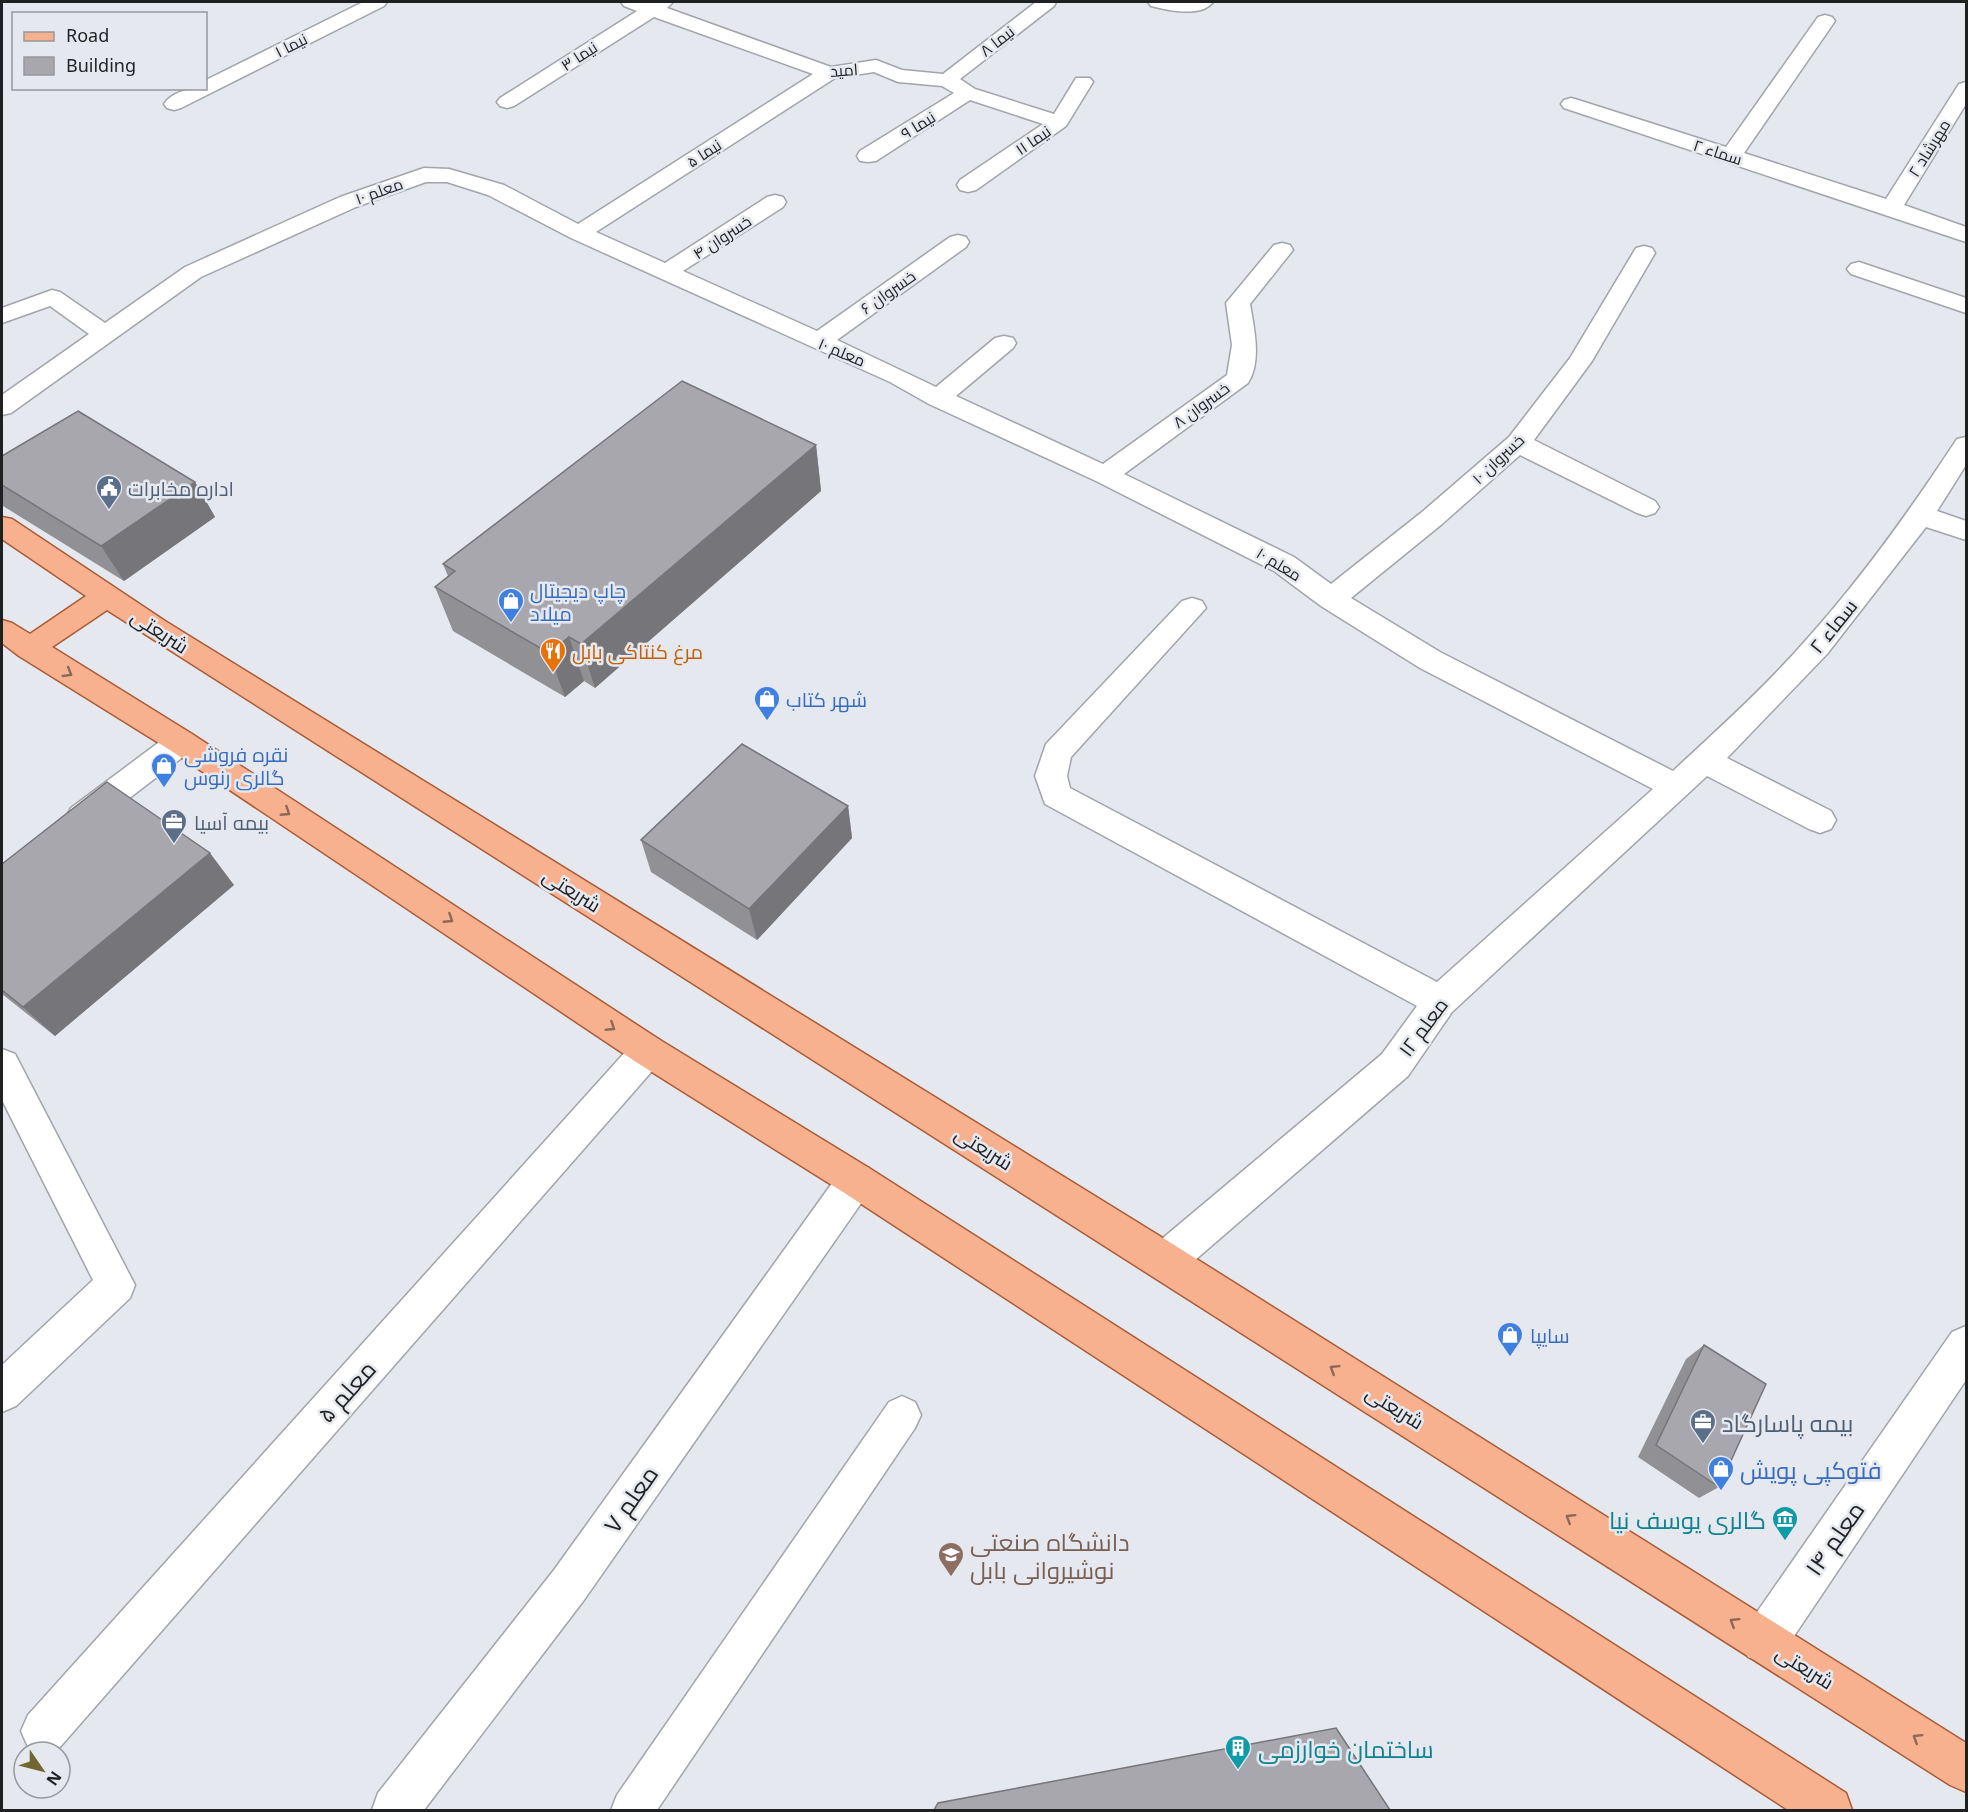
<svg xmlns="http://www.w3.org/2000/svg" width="1968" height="1812" font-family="'Noto Sans',Cairo,sans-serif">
	<rect width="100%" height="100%" fill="#e5e8ee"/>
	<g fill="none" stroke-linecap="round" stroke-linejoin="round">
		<defs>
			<path id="service" d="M 902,1396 L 915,1402 L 921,1415 L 915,1428 L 657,1810 L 611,1810 L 617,1795 L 889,1402 Z"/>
			<path id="minor" d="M 363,2 L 387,2 L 384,6 L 181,108 L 174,110 L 167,108 L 164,104 C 173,91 191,88 206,88 L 206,80 Z
				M 621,2 L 673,2 L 667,8 L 831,67 L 876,60 L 902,70 L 943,74 L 1036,2 L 1056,2 L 1054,6 L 960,79 L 975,89 L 1054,114 L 1076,78 L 1090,78 L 1093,82 L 1066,126 L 976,190 L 968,192 L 960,190 L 957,185 L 960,180 L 1043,124 L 970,100 L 876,161 L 868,162 L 860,161 L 857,156 L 860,151 L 954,93 L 942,86 L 898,82 L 874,72 L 835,78 L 596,232 L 665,263 L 767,197 L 775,195 L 783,197 L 786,202 L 783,207 L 683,271 L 817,331 L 950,237 L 958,235 L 966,237 L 969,242 L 966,247 L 837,340 L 936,387 L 995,338 L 1004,336 L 1013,338 L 1016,343 L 1013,348 L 956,396 L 1103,464 L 1227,375 L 1232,345 L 1226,303 L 1274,245 L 1282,243 L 1290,245 L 1293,250 L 1250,304 C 1254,328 1262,361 1248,383 L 1124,474 L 1294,557 L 1331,584 L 1422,512 L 1509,437 L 1570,358 L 1636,248 L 1644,246 L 1652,248 L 1655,253 L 1592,361 L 1534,440 L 1655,501 L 1659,507 L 1655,513 L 1646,516 L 1637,513 L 1520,455 L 1442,524 L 1351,598 L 1440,652 L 1673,771 C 1718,729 1765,687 1806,640 C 1862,578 1911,509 1957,439 L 1966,437 L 1966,465 L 1937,511 L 1966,521 L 1966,540 L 1926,527 L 1827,654 L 1727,758 L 1831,811 L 1836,820 L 1831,829 L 1820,833 L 1809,829 L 1707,776 L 1452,1012 L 1408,1076 L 1179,1274 L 1165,1280 L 1151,1274 L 1146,1261 L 1151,1248 L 1382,1054 L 1417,1006 L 1045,804 L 1035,776 L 1046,744 L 1182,601 L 1192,598 L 1202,601 L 1206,608 L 1071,757 L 1067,776 L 1070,788 L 1437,982 L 1653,789 L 1420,668 L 1321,606 L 1274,571 L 1096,481 L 929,404 L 890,382 L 571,238 L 488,195 L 447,182 L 426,182 L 356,207 L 201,277 L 11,413 L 2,415 L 2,395 L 89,334 L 50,306 L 2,323 L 2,308 L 52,290 L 60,292 L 105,323 L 185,267 L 340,197 L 424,168 L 449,169 L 504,185 L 578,224 L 813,74 L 654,17 L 514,106 L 507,108 L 500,106 L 497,102 L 500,98 L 637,11 L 624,6 Z
				M 1148,2 L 1213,2 C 1201,18 1167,10 1151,6 Z
				M 1825,15 L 1832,17 L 1835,21 L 1744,153 L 1886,199 L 1959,84 L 1966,82 L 1966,104 L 1904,205 L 1966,227 L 1966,242 L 1564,108 L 1561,104 L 1564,100 L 1571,98 L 1578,100 L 1726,147 L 1818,17 Z
				M 1859,262 L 1966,298 L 1966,313 L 1851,274 L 1847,269 L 1851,264 Z
				M 181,730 L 192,734 L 196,742 L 192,750 L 93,826 L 82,830 L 71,826 L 66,817 L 71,808 L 170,734 Z
				M 648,1035 L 660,1040 L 666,1051 L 660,1062 L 60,1747 C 47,1752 41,1752 28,1747 L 21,1731 L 28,1715 L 636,1040 Z
				M 2,1049 L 15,1054 L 135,1285 L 130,1298 L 16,1406 L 2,1412 L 2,1365 L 93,1280 L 2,1100 Z
				M 856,1163 L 869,1168 L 875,1180 L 869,1192 L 584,1600 L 424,1810 L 372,1810 L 378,1793 L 554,1570 L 843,1168 Z
				M 1966,1326 L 1966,1380 L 1780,1657 L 1764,1663 L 1748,1657 L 1742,1641 L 1748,1625 L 1952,1332 Z"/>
			<path id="primary" d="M 2,517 L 12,519 L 165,621 L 1179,1248 L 1966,1743 L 1966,1792 L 1950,1785 L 107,610 L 52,647 L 192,734 L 660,1040 L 869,1168 L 1846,1793 L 1852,1810 L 1788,1810 L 843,1192 L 636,1062 L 170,750 L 19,656 L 2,643 L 2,620 L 12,623 L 30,634 L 86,596 L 2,539 Z"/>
		</defs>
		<use href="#service" stroke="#a1a4aa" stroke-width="3"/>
		<use href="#minor" stroke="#a1a4aa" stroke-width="3"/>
		<use href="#primary" stroke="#a95c37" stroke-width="3"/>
		<use href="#service" fill="#fff" fill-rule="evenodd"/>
		<use href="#minor" fill="#fff" fill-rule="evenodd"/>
		<use href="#primary" fill="#f8b18e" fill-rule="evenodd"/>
	</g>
	<path fill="#909095" d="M 816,445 L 821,491 L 595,688 L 584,681 L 565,697 L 453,631 L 435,587 L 448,576 L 443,564 Z
		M 2,456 L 195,482 L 215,517 L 124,581 L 3,506 L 2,503 Z
		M 848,806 L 852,838 L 757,940 L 651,872 L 641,840 Z
		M 2,864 L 234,885 L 55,1036 L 2,994 Z
		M 1704,1345 L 1719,1487 L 1699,1498 L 1638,1457 L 1686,1359 Z"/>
	<path fill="#767579" d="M 816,445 L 821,491 L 595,688 L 581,644 Z
		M 195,482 L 215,517 L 124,581 L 101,546 Z
		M 569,637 L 584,681 L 565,697 L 549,653 Z
		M 848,806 L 852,838 L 757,940 L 749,909 Z
		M 210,853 L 234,885 L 55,1036 L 23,1007 Z"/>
	<path fill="#a8a7ad" stroke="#767579" stroke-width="1.5" d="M 682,381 L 816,445 L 581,644 L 569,637 L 549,653 L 435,587 L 455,571 L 443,564 Z
		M 78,411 L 195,482 L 101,546 L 2,485 L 2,456 Z
		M 742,744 L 848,806 L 749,909 L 641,840 Z
		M 107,782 L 210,853 L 23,1007 L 2,990 L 2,864 Z
		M 1704,1345 L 1766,1384 L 1719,1487 L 1656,1445 Z
		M 1336,1728 L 1390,1810 L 934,1810 L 938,1803 Z"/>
	<defs><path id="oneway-chevron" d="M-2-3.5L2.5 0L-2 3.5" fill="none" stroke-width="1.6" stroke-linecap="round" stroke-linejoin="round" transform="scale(1.5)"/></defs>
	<g stroke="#8c6858">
		<use href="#oneway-chevron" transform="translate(68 673) rotate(31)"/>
		<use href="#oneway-chevron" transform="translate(286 812) rotate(33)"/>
		<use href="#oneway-chevron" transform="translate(449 919) rotate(33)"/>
		<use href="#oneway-chevron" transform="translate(611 1027) rotate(33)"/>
		<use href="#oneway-chevron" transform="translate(1334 1369) rotate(-148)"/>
		<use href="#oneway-chevron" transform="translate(1570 1518) rotate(-148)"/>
		<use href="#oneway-chevron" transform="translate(1734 1622) rotate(-148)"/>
		<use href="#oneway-chevron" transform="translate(1917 1738) rotate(-148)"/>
	</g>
	<defs>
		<symbol id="civic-pin" viewBox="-11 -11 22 30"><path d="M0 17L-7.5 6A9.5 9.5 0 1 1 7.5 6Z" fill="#5c6f8a" stroke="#e5e8ee"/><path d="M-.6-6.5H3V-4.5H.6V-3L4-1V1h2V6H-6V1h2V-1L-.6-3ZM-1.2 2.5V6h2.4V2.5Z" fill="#fff"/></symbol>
		<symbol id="shop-pin" viewBox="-11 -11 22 30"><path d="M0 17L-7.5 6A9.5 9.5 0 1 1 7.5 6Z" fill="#3f7fe0" stroke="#e5e8ee"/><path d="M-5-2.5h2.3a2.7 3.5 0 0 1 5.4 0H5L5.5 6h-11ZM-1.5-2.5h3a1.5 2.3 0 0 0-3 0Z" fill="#fff"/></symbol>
		<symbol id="restaurant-pin" viewBox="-11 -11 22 30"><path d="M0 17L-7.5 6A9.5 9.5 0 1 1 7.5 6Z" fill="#e8710a" stroke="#e5e8ee"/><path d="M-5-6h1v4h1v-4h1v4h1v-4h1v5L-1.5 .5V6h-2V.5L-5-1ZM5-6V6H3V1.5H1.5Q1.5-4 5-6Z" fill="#fff"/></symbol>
		<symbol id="office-pin" viewBox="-11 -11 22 30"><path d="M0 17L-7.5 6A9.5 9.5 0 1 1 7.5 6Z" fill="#5c6f8a" stroke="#e5e8ee"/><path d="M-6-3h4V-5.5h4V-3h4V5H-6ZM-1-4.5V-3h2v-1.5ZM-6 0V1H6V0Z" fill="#fff"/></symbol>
		<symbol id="museum-pin" viewBox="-11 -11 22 30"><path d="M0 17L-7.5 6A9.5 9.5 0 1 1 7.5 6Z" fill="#0f9aa8" stroke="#e5e8ee"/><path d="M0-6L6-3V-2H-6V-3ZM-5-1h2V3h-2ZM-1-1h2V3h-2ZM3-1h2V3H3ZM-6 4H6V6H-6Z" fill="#fff"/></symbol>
		<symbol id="university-pin" viewBox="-11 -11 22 30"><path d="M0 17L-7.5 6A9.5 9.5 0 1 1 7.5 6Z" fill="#8d6e63" stroke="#e5e8ee"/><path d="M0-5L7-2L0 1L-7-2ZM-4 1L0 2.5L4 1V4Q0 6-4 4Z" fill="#fff"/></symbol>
		<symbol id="building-pin" viewBox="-11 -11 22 30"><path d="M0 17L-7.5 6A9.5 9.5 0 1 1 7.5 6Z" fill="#0f9aa8" stroke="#e5e8ee"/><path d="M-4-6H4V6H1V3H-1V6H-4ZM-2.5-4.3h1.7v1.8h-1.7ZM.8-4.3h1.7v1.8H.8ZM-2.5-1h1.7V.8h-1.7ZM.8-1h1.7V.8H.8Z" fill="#fff"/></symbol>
	</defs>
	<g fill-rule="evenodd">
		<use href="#civic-pin" x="94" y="473" width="30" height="40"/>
		<use href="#shop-pin" x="496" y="586" width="30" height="40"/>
		<use href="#restaurant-pin" x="538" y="636" width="30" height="40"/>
		<use href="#shop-pin" x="752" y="684" width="30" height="40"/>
		<use href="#shop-pin" x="149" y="751" width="30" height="40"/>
		<use href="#office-pin" x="159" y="807" width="30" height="40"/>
		<use href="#shop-pin" x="1495" y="1320" width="30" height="40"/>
		<use href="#office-pin" x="1688" y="1407" width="30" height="40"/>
		<use href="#shop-pin" x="1706" y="1454" width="30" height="40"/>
		<use href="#museum-pin" x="1770" y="1504" width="30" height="40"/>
		<use href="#university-pin" x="936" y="1540" width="30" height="40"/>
		<use href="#building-pin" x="1223" y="1733" width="30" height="40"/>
	</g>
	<g text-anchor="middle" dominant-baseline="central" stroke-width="5" stroke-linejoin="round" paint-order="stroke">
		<g font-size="16" fill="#1f2022" stroke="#e5e8ee">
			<text transform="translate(997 41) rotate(-38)">نیما ۸</text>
			<text transform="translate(291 45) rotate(-27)">نیما ۱</text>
			<text transform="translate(579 56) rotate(-33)">نیما ۳</text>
			<text transform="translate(844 70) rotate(-4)">امید</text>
			<text transform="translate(918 125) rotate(-32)">نیما ۹</text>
			<text transform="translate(1033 140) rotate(-34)">نیما ۱۱</text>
			<text transform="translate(1929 148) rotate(-58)">مهرشاد ۲</text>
			<text transform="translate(1718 152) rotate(18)">سماء ۲</text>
			<text transform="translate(704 153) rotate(-33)">نیما ۵</text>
			<text transform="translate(379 191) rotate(-20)">معلم ۱۰</text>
			<text transform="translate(722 237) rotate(-33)">خسروان ۴</text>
			<text transform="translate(888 292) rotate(-35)">خسروان ۶</text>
			<text transform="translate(842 352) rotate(23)">معلم ۱۰</text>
			<text transform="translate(1201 405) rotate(-36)">خسروان ۸</text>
			<text transform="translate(1498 459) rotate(-43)">خسروان ۱۰</text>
			<text transform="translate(1279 564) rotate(31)">معلم ۱۰</text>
		</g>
		<g font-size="20" fill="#4e5e75" stroke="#e5e8ee" text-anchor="start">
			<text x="128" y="488">اداره مخابرات</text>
			<text x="194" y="822">بیمه آسیا</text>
		</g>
		<g font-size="20" fill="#366cbe" stroke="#e5e8ee" text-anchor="start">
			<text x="530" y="590">چاپ دیجیتال<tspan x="530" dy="23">میلاد</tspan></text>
			<text x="786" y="699">شهر کتاب</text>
			<text x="184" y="754">نقره فروشی<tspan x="184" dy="23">گالری رنوس</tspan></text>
			<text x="1530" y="1335">سایپا</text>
		</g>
		<g font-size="20" fill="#1f2022" stroke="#e5e8ee">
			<text transform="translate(1833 626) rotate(-51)">سماء ۲</text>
			<text transform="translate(160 631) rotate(33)">شریعتی</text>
			<text transform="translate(572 890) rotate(32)">شریعتی</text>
			<text transform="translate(1423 1027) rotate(-53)">معلم ۱۲</text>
			<text transform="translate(984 1148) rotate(32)">شریعتی</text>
			<text transform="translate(1395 1407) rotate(32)">شریعتی</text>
			<text transform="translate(1805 1667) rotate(32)">شریعتی</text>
		</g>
		<g font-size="20" fill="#c56008" stroke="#e5e8ee" text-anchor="start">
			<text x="572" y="651">مرغ کنتاکی بابل</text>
		</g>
		<g font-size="24" fill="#1f2022" stroke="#e5e8ee">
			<text transform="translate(346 1391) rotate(-48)">معلم ۵</text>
			<text transform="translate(630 1499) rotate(-55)">معلم ۷</text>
			<text transform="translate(1834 1538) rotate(-55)">معلم ۱۴</text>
		</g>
		<g font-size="24" fill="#4e5e75" stroke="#e5e8ee" text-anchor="start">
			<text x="1722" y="1422">بیمه پاسارگاد</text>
		</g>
		<g font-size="24" fill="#366cbe" stroke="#e5e8ee" text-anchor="start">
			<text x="1740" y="1469">فتوکپی پویش</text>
		</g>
		<g font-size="24" fill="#0d838f" stroke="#e5e8ee" text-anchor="end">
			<text x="1766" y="1519">گالری یوسف نیا</text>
			<text x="1258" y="1748" text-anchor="start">ساختمان خوارزمی</text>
		</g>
		<g font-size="24" fill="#785e54" stroke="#e5e8ee" text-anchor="start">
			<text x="970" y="1541">دانشگاه صنعتی<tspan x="970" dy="28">نوشیروانی بابل</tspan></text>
		</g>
	</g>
	<rect width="1968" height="1812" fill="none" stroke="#1f2022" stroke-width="6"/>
	<rect x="12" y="12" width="195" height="78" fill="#e5e8ee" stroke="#96989c" stroke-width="1.5"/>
	<rect x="24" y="32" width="30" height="9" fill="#f8b18e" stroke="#96989c" stroke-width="1.5"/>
	<text x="66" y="42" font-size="18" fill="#1f2022">Road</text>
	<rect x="24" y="57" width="30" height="18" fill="#a8a7ad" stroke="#96989c" stroke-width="1.5"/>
	<text x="66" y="72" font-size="18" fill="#1f2022">Building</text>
	<g transform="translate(42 1770) rotate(125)"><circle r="28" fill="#e5e8ee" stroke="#96989c" stroke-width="1.5"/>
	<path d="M0-4.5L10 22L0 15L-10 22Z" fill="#726633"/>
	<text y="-9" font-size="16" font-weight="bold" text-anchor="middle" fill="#1f2022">N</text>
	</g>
</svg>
